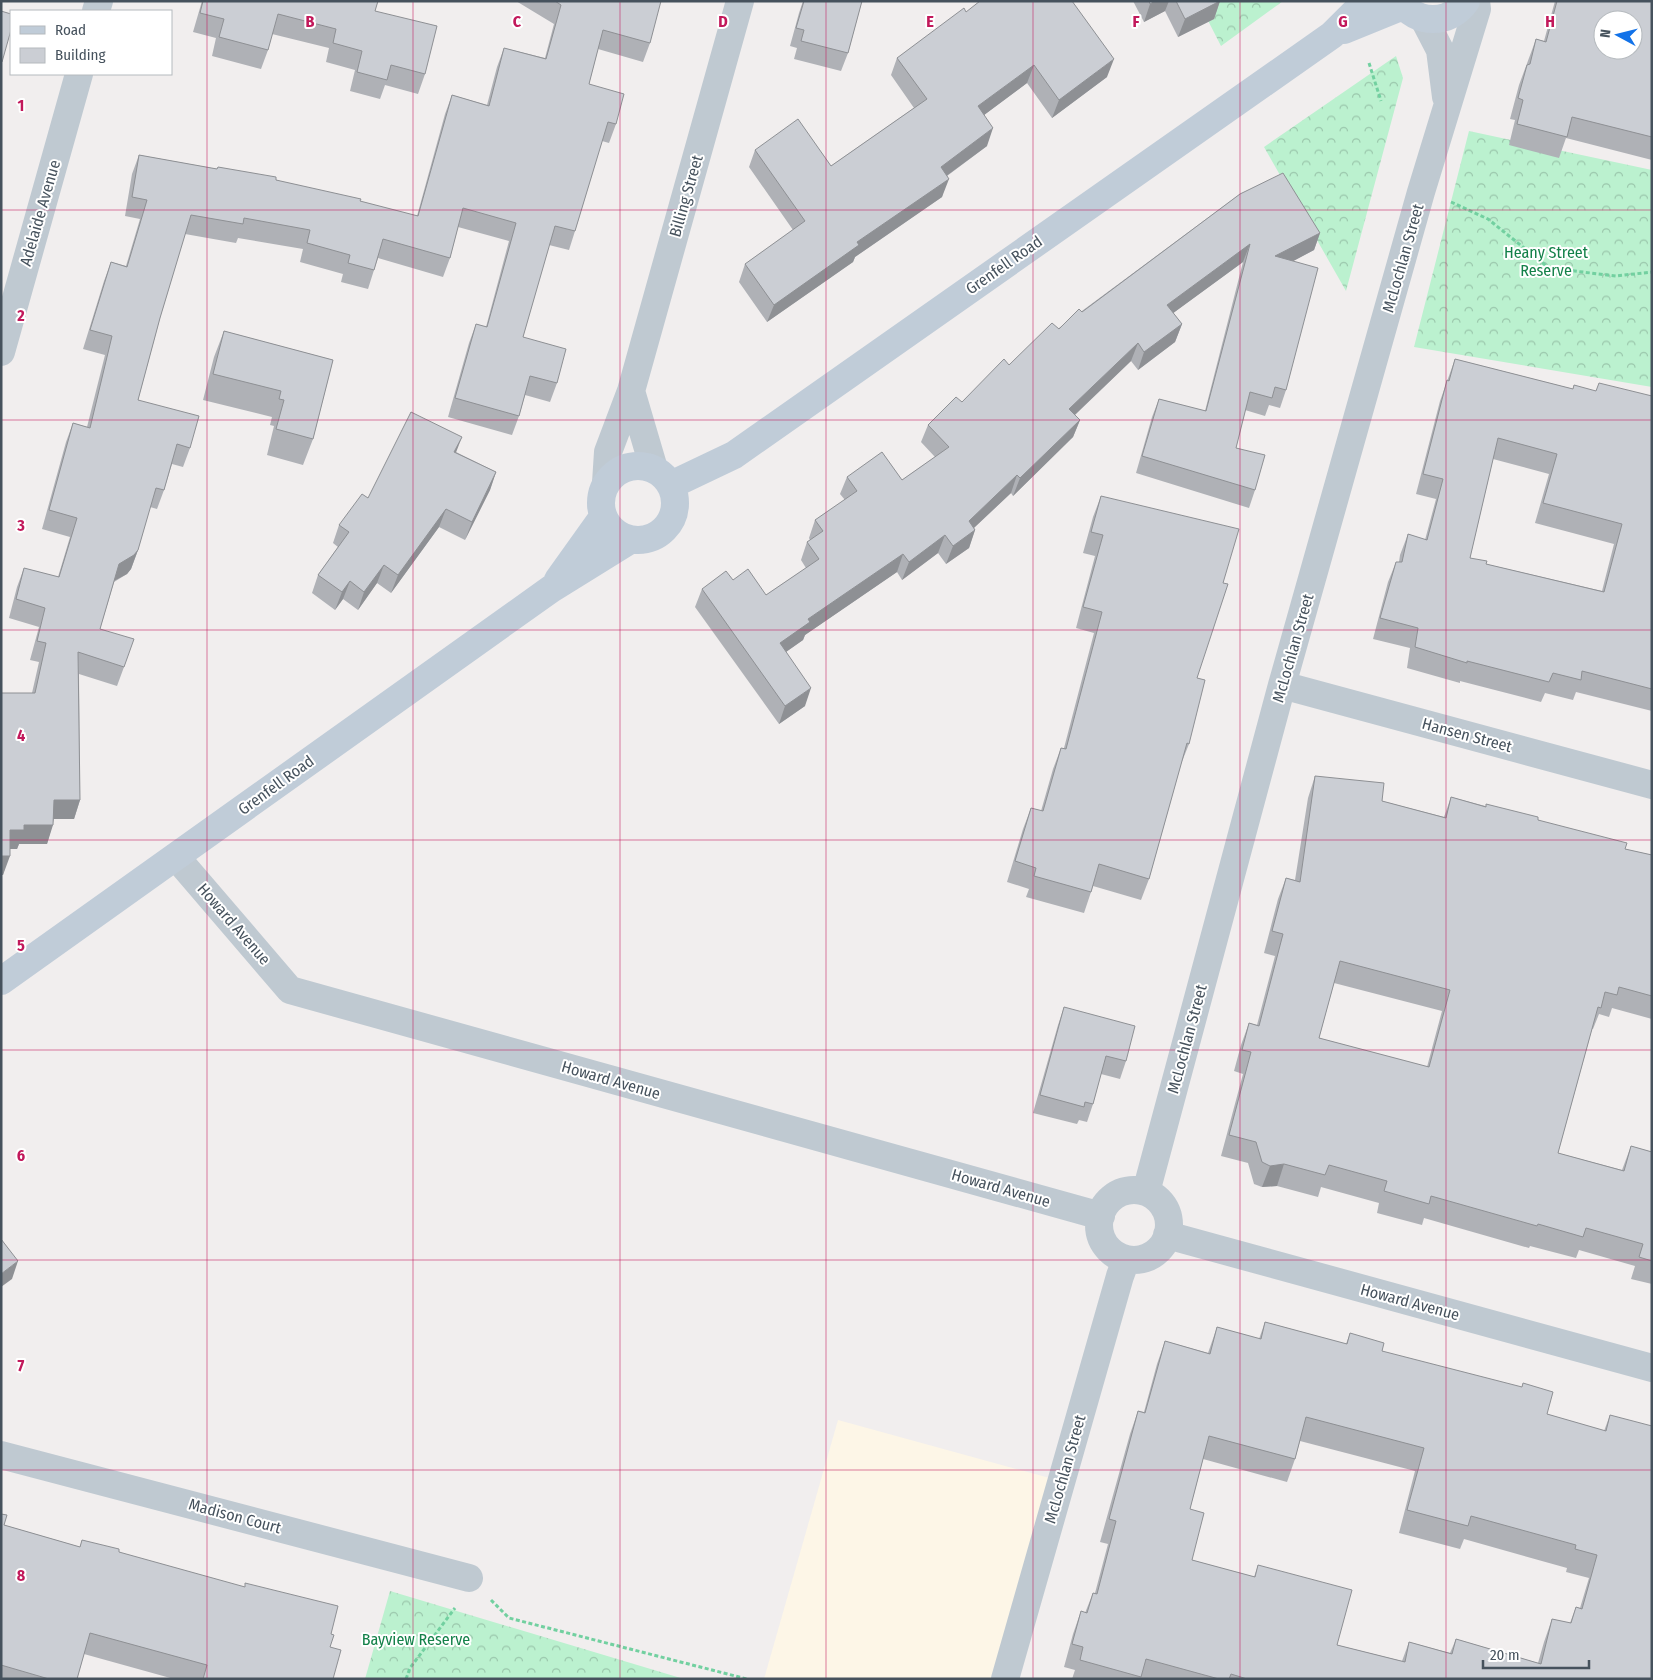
<svg xmlns="http://www.w3.org/2000/svg" width="1653" height="1680" font-family="'Fira Sans Condensed',sans-serif">
	<defs>
		<pattern id="forest-crowns" width="20" height="18" patternUnits="userSpaceOnUse" patternTransform="scale(1.25)"><rect width="20" height="18" fill="#bbf1cf"/><path d="M2 6a3 3 0 1 1 6 0M12 15a3 3 0 1 1 6 0" fill="none" stroke="#9ac6ab"/></pattern>
	</defs>
	<rect width="100%" height="100%" fill="#f1eeee"/>
	<path fill="#fdf6e7" d="M 838,1420 L 1053,1479 L 996,1679 L 764,1679 Z"/>
	<path fill="url(#forest-crowns)" d="M 1198,1 L 1283,1 L 1221,46 Z
		M 1396,56 L 1403,78 L 1346,291 L 1264,147 Z
		M 1469,131 L 1652,170 L 1652,387 L 1414,347 Z
		M 390,1591 L 684,1679 L 365,1679 Z"/>
	<g fill="none" stroke-linecap="round" stroke-linejoin="round">
		<path stroke="#72d0a0" stroke-width="3" stroke-dasharray="4 2.5" stroke-linecap="butt" d="M 1369,63 L 1381,101
			M 1451,202 L 1488,219 L 1549,268 L 1616,276 L 1652,272
			M 491,1600 L 509,1618 L 747,1679
			M 406,1679 L 410,1668 L 455,1608"/>
		<path stroke="#bfc9d1" stroke-width="28" d="M 96,11 L 99,1
			M 1424,19 L 1440,50 L 1446,97
			M 1,352 L 79,74
			M 631,391 L 654,469
			M 606,483 L 608,452 L 631,391 L 740,1
			M 1282,685 L 1652,785
			M 176,857 L 290,990 L 1101,1216
			M1099 1225a35 35 0 1 1 70 0a35 35 0 1 1-70 0Z
			M 1146,1192 L 1282,685 L 1421,192 L 1477,9 L 1476,1
			M 1167,1235 L 1652,1368
			M 1,1455 L 469,1578
			M 1005,1679 L 1120,1276 L 1126,1260"/>
		<path stroke="#c0ccd8" stroke-width="28" d="M 1400,1 C 1416,25 1450,25 1466,1
			M 1344,30 L 1403,6
			M601 503a37 37 0 1 1 74 0a37 37 0 1 1-74 0Z
			M 671,485 L 734,455 L 1332,35 L 1366,1
			M 558,580 L 603,517
			M 1,981 L 551,589 L 630,540"/>
	</g>
	<path fill="#afb1b6" fill-rule="evenodd" d="M 202,1 L 378,1 L 375,11 L 425,74 L 418,94 L 385,85 L 380,99 L 350,91 L 355,70 L 326,62 L 329,48 L 272,34 L 268,50 L 261,69 L 212,56 L 216,38 L 193,32 Z
		M 516,1 L 555,1 L 650,43 L 643,62 L 598,49 L 589,84 L 616,124 L 609,143 L 602,141 L 575,231 L 569,250 L 549,245 L 523,337 L 557,383 L 550,402 L 525,395 L 519,416 L 512,435 L 448,417 L 469,343 L 476,324 L 486,327 L 509,241 L 458,227 L 450,258 L 443,277 L 378,258 L 374,270 L 368,289 L 341,282 L 343,274 L 300,262 L 303,249 L 238,238 L 236,243 L 185,234 L 160,318 L 138,400 L 190,448 L 183,467 L 172,464 L 164,490 L 157,509 L 150,507 L 138,550 L 131,569 L 127,574 L 114,582 L 100,629 L 124,667 L 117,686 L 79,674 L 80,800 L 74,819 L 54,819 L 47,844 L 19,844 L 17,849 L 10,849 L 3,875 L 1,875 L 1,693 L 32,693 L 39,662 L 30,660 L 39,627 L 9,618 L 17,587 L 24,568 L 58,577 L 70,537 L 42,529 L 66,442 L 73,423 L 87,427 L 105,355 L 83,349 L 104,281 L 111,262 L 126,266 L 140,219 L 125,216 L 132,174 L 139,155 L 217,169 L 218,167 L 276,180 L 417,216 L 445,114 L 452,95 L 487,105 L 497,67 L 504,48 L 545,58 L 554,24 Z
		M 803,1 L 862,1 L 848,53 L 841,71 L 794,59 L 797,48 L 790,46 L 799,13 Z
		M 1133,1 L 1220,1 L 1214,19 L 1178,37 L 1165,11 L 1144,22 Z
		M 1555,1 L 1652,1 L 1652,160 L 1566,138 L 1559,158 L 1509,145 L 1515,120 L 1510,119 L 1519,85 L 1536,39 L 1544,41 Z
		M 966,12 L 1107,77 L 1052,118 L 1027,83 L 984,115 L 987,146 L 947,176 L 942,197 L 855,257 L 853,262 L 767,322 L 739,282 L 745,264 L 793,230 L 749,167 L 755,150 L 831,166 L 914,108 L 891,75 L 897,58 Z
		M 1240,194 L 1320,233 L 1314,250 L 1293,261 L 1286,390 L 1280,408 L 1269,405 L 1265,416 L 1245,410 L 1236,448 L 1255,490 L 1249,508 L 1136,473 L 1152,417 L 1159,399 L 1205,411 L 1243,262 L 1173,313 L 1182,324 L 1175,342 L 1138,370 L 1131,361 L 1075,415 L 1080,420 L 1073,437 L 1013,496 L 1011,493 L 974,528 L 975,530 L 969,548 L 946,564 L 938,553 L 902,580 L 897,572 L 805,635 L 803,640 L 786,652 L 805,706 L 779,724 L 695,607 L 702,589 L 733,580 L 766,595 L 806,568 L 801,560 L 807,542 L 810,540 L 809,538 L 815,520 L 845,500 L 840,494 L 847,477 L 902,480 L 935,457 L 921,442 L 928,425 L 962,402 L 1009,365 Z
		M 224,331 L 333,360 L 313,439 L 303,465 L 267,455 L 274,426 L 270,425 L 272,417 L 203,400 L 214,357 Z
		M 1455,359 L 1573,389 L 1596,391 L 1652,396 L 1652,711 L 1576,692 L 1573,700 L 1545,693 L 1541,702 L 1460,681 L 1460,683 L 1407,668 L 1410,648 L 1373,639 L 1388,582 L 1396,562 L 1399,562 L 1400,555 L 1408,534 L 1425,540 L 1436,499 L 1416,494 L 1440,401 ZM 1493,459 L 1549,474 L 1535,523 L 1614,544 L 1602,591 L 1486,564 L 1470,558 Z
		M 456,452 L 496,472 L 490,490 L 465,540 L 439,527 L 391,593 L 377,583 L 358,610 L 343,599 L 335,610 L 312,593 L 318,575 L 338,547 L 333,543 L 339,525 L 368,498 Z
		M 1101,496 L 1223,583 L 1197,678 L 1189,744 L 1181,764 L 1149,879 L 1141,900 L 1093,886 L 1084,913 L 1026,897 L 1029,889 L 1007,882 L 1023,829 L 1031,808 L 1041,811 L 1053,769 L 1061,748 L 1064,748 L 1094,633 L 1076,628 L 1095,556 L 1083,553 L 1093,517 Z
		M 1315,776 L 1382,801 L 1444,817 L 1451,797 L 1538,820 L 1625,849 L 1652,855 L 1652,1019 L 1612,1008 L 1609,1017 L 1599,1014 L 1593,1029 L 1592,1029 L 1558,1153 L 1622,1170 L 1631,1146 L 1652,1152 L 1652,1284 L 1631,1279 L 1635,1266 L 1579,1250 L 1576,1258 L 1530,1246 L 1529,1248 L 1424,1218 L 1422,1225 L 1377,1213 L 1379,1203 L 1321,1187 L 1318,1197 L 1277,1186 L 1262,1187 L 1254,1184 L 1248,1163 L 1221,1156 L 1243,1074 L 1234,1071 L 1241,1045 L 1249,1023 L 1257,1025 L 1275,956 L 1264,953 L 1278,899 L 1286,878 L 1295,880 L 1308,798 ZM 1334,983 L 1442,1011 L 1427,1067 L 1319,1038 Z
		M 1064,1007 L 1126,1061 L 1120,1079 L 1101,1074 L 1093,1104 L 1087,1122 L 1079,1120 L 1077,1124 L 1033,1113 L 1058,1025 Z
		M 1265,1322 L 1346,1344 L 1350,1333 L 1382,1351 L 1547,1414 L 1604,1431 L 1610,1415 L 1652,1679 L 1072,1679 L 1075,1670 L 1064,1667 L 1073,1634 L 1081,1611 L 1085,1613 L 1093,1593 L 1095,1593 L 1108,1544 L 1100,1542 L 1130,1434 L 1138,1411 L 1144,1412 L 1157,1364 L 1165,1341 L 1208,1353 L 1217,1327 L 1259,1339 ZM 1300,1441 L 1415,1471 L 1399,1533 L 1460,1549 L 1464,1539 L 1567,1568 L 1566,1572 L 1589,1578 L 1580,1608 L 1576,1607 L 1570,1623 L 1552,1619 L 1544,1642 L 1538,1663 L 1456,1639 L 1450,1653 L 1409,1642 L 1402,1661 L 1337,1645 L 1258,1565 L 1254,1577 L 1192,1560 L 1190,1509 L 1203,1459 L 1287,1482 L 1295,1459 Z
		M 1,1514 L 4,1525 L 80,1547 L 82,1540 L 119,1552 L 331,1634 L 330,1647 L 333,1679 L 174,1679 L 84,1654 L 77,1679 L 1,1679 Z"/>
	<path fill="#8e9094" d="M 1155,1 L 1169,1 L 1165,11 L 1144,22 L 1150,4 Z
		M 1220,1 L 1214,19 L 1178,37 L 1185,19 Z
		M 1114,59 L 1107,77 L 1052,118 L 1059,100 Z
		M 1034,65 L 1027,83 L 972,124 L 978,106 Z
		M 993,128 L 987,146 L 934,185 L 941,167 Z
		M 949,179 L 942,197 L 855,257 L 853,262 L 767,322 L 774,305 L 857,242 Z
		M 1320,233 L 1314,250 L 1269,274 L 1275,256 Z
		M 1250,244 L 1243,262 L 1161,322 L 1167,305 Z
		M 1182,324 L 1175,342 L 1138,370 L 1144,352 Z
		M 1138,343 L 1131,361 L 1063,426 L 1069,409 Z
		M 1080,420 L 1073,437 L 1013,496 L 1020,478 Z
		M 462,437 L 455,455 L 454,452 Z
		M 496,472 L 490,490 L 465,540 L 472,522 Z
		M 1017,475 L 1011,493 L 962,539 L 969,521 Z
		M 446,509 L 439,527 L 391,593 L 398,575 Z
		M 975,530 L 969,548 L 946,564 L 953,546 Z
		M 945,535 L 938,553 L 902,580 L 909,562 Z
		M 138,550 L 131,569 L 127,574 L 112,582 L 119,564 Z
		M 903,554 L 897,572 L 805,635 L 803,640 L 773,661 L 780,643 L 808,619 Z
		M 384,565 L 377,583 L 358,610 L 364,592 Z
		M 350,581 L 343,599 L 335,610 L 342,592 Z
		M 811,688 L 805,706 L 779,724 L 785,706 Z
		M 54,800 L 80,800 L 74,819 L 47,819 Z
		M 24,825 L 53,825 L 47,844 L 19,844 L 17,849 L 3,849 L 10,830 Z
		M 1,856 L 10,856 L 3,875 L 1,875 Z
		M 1284,1164 L 1277,1186 L 1262,1187 L 1270,1166 Z
		M 18,1261 L 12,1279 L 1,1287 L 1,1274 Z"/>
	<path fill="#cbced4" stroke="#8e9094" fill-rule="evenodd" d="M 203,1 L 378,1 L 375,11 L 437,26 L 425,74 L 391,65 L 387,80 L 357,72 L 362,51 L 333,43 L 336,29 L 278,14 L 268,50 L 219,37 L 224,19 L 200,13 Z
		M 555,1 L 661,1 L 650,43 L 603,30 L 589,84 L 624,94 L 616,124 L 608,122 L 575,231 L 555,226 L 523,337 L 566,349 L 557,383 L 530,376 L 519,416 L 455,398 L 476,324 L 487,327 L 516,223 L 463,208 L 450,258 L 383,239 L 374,270 L 348,263 L 350,255 L 307,243 L 310,230 L 244,218 L 243,224 L 191,215 L 160,318 L 138,400 L 199,416 L 190,448 L 177,444 L 164,490 L 156,488 L 138,550 L 134,555 L 119,564 L 100,629 L 134,639 L 124,667 L 78,652 L 80,800 L 54,800 L 53,825 L 24,825 L 24,830 L 10,830 L 10,856 L 1,856 L 1,693 L 35,693 L 46,643 L 37,641 L 45,608 L 16,599 L 24,568 L 59,577 L 77,518 L 49,510 L 73,423 L 90,428 L 112,336 L 90,330 L 111,262 L 127,267 L 147,200 L 132,197 L 139,155 L 217,169 L 218,167 L 276,177 L 276,180 L 361,199 L 360,201 L 418,216 L 452,95 L 489,106 L 504,48 L 546,59 L 561,5 Z
		M 804,1 L 862,1 L 848,53 L 801,41 L 804,30 L 796,28 Z
		M 980,1 L 1072,1 L 1114,59 L 1059,100 L 1034,65 L 978,106 L 993,128 L 941,167 L 949,179 L 857,242 L 859,245 L 774,305 L 745,264 L 805,221 L 755,150 L 798,119 L 831,166 L 927,99 L 897,58 L 964,8 L 966,12 Z
		M 1149,1 L 1155,1 L 1150,4 Z
		M 1176,1 L 1220,1 L 1185,19 Z
		M 1557,1 L 1652,1 L 1652,137 L 1572,117 L 1567,137 L 1517,124 L 1523,100 L 1518,98 L 1527,65 L 1530,64 L 1536,39 L 1546,42 ZM 1603,20 L 1633,20 L 1633,50 L 1603,50 Z
		M 1,11 L 11,14 L 11,30 L 2,62 L 1,62 Z
		M 1283,173 L 1320,233 L 1275,256 L 1318,268 L 1286,390 L 1275,387 L 1272,398 L 1250,392 L 1236,448 L 1265,455 L 1255,490 L 1142,456 L 1159,399 L 1206,411 L 1250,244 L 1167,305 L 1182,324 L 1144,352 L 1138,343 L 1069,409 L 1080,420 L 1020,478 L 1017,475 L 969,521 L 975,530 L 953,546 L 945,535 L 909,562 L 903,554 L 808,619 L 810,622 L 780,643 L 811,688 L 785,706 L 702,589 L 726,571 L 733,580 L 748,569 L 766,595 L 819,559 L 807,542 L 823,531 L 815,520 L 857,491 L 847,477 L 882,452 L 902,480 L 949,447 L 928,425 L 956,397 L 962,402 L 1004,359 L 1009,365 L 1052,323 L 1059,329 L 1079,309 L 1082,312 L 1240,194 Z
		M 224,331 L 333,360 L 313,439 L 276,429 L 284,400 L 279,399 L 281,391 L 213,374 Z
		M 1455,359 L 1573,389 L 1574,385 L 1596,391 L 1599,383 L 1652,396 L 1652,689 L 1582,671 L 1581,680 L 1553,673 L 1549,682 L 1467,661 L 1467,663 L 1415,647 L 1418,628 L 1380,618 L 1396,562 L 1402,562 L 1408,534 L 1427,540 L 1443,479 L 1423,474 L 1447,380 L 1449,381 ZM 1498,438 L 1557,454 L 1543,503 L 1622,524 L 1604,592 L 1486,564 L 1487,561 L 1470,558 Z
		M 411,412 L 462,437 L 454,452 L 496,472 L 472,522 L 446,509 L 398,575 L 384,565 L 364,592 L 350,581 L 342,592 L 318,575 L 349,532 L 339,525 L 362,494 L 368,498 Z
		M 1101,496 L 1239,529 L 1223,583 L 1228,584 L 1197,678 L 1205,680 L 1189,744 L 1187,743 L 1149,879 L 1099,864 L 1091,892 L 1034,876 L 1036,868 L 1015,861 L 1031,808 L 1043,811 L 1061,748 L 1066,749 L 1102,612 L 1083,607 L 1103,535 L 1091,532 Z
		M 1315,776 L 1384,783 L 1382,801 L 1446,818 L 1451,797 L 1486,807 L 1486,804 L 1538,817 L 1538,820 L 1627,843 L 1625,849 L 1652,855 L 1652,996 L 1619,987 L 1617,995 L 1605,992 L 1601,1008 L 1598,1007 L 1558,1153 L 1624,1171 L 1631,1146 L 1652,1152 L 1652,1261 L 1639,1257 L 1643,1244 L 1586,1228 L 1583,1237 L 1538,1224 L 1537,1226 L 1431,1196 L 1429,1204 L 1384,1191 L 1387,1181 L 1329,1165 L 1325,1175 L 1284,1164 L 1270,1166 L 1262,1162 L 1256,1142 L 1229,1135 L 1251,1052 L 1242,1050 L 1249,1023 L 1259,1026 L 1283,934 L 1272,931 L 1286,878 L 1300,882 ZM 1340,961 L 1450,990 L 1429,1067 L 1319,1038 Z
		M 1064,1007 L 1135,1026 L 1126,1061 L 1106,1056 L 1093,1104 L 1085,1102 L 1084,1107 L 1040,1095 Z
		M 1,1239 L 18,1261 L 1,1274 Z
		M 1265,1322 L 1347,1344 L 1350,1333 L 1384,1343 L 1382,1351 L 1522,1387 L 1523,1383 L 1553,1392 L 1547,1414 L 1606,1431 L 1610,1415 L 1652,1426 L 1652,1679 L 1247,1679 L 1231,1674 L 1229,1679 L 1219,1679 L 1146,1659 L 1141,1677 L 1080,1660 L 1083,1647 L 1072,1644 L 1081,1611 L 1087,1613 L 1093,1593 L 1097,1594 L 1116,1521 L 1109,1519 L 1138,1411 L 1145,1413 L 1165,1341 L 1210,1354 L 1217,1327 L 1261,1339 ZM 1306,1417 L 1424,1448 L 1407,1510 L 1468,1526 L 1471,1516 L 1576,1545 L 1575,1549 L 1597,1555 L 1582,1609 L 1576,1607 L 1571,1623 L 1552,1619 L 1541,1664 L 1456,1639 L 1452,1654 L 1409,1642 L 1405,1662 L 1337,1645 L 1352,1590 L 1258,1565 L 1255,1577 L 1192,1560 L 1204,1513 L 1190,1509 L 1209,1436 L 1295,1459 Z
		M 1,1514 L 7,1515 L 4,1525 L 80,1547 L 82,1540 L 119,1549 L 119,1552 L 245,1587 L 245,1583 L 338,1606 L 331,1634 L 334,1635 L 330,1647 L 341,1650 L 333,1679 L 203,1679 L 207,1665 L 90,1633 L 77,1679 L 49,1679 L 1,1665 Z"/>
	<path fill="none" stroke="#c2185b" stroke-width="1" stroke-opacity="0.55" d="M 207,1 L 207,1679M 413,1 L 413,1679M 620,1 L 620,1679M 826,1 L 826,1679M 1033,1 L 1033,1679M 1240,1 L 1240,1679M 1446,1 L 1446,1679M 1,210 L 1652,210M 1,420 L 1652,420M 1,630 L 1652,630M 1,840 L 1652,840M 1,1050 L 1652,1050M 1,1260 L 1652,1260M 1,1470 L 1652,1470"/>
	<g text-anchor="middle" dominant-baseline="central" stroke-width="4" stroke-linejoin="round" paint-order="stroke">
		<g font-size="16" fill="#46525d" stroke="#fff">
			<text transform="translate(686 196) rotate(-74)">Billing Street</text>
			<text transform="translate(40 213) rotate(-74)">Adelaide Avenue</text>
			<text transform="translate(1403 258) rotate(-74)">McLochlan Street</text>
			<text transform="translate(1004 265) rotate(-35)">Grenfell Road</text>
			<text transform="translate(1293 648) rotate(-74)">McLochlan Street</text>
			<text transform="translate(1467 735) rotate(15)">Hansen Street</text>
			<text transform="translate(276 785) rotate(-36)">Grenfell Road</text>
			<text transform="translate(234 924) rotate(49)">Howard Avenue</text>
			<text transform="translate(1187 1039) rotate(-75)">McLochlan Street</text>
			<text transform="translate(611 1080) rotate(16)">Howard Avenue</text>
			<text transform="translate(1001 1188) rotate(16)">Howard Avenue</text>
			<text transform="translate(1410 1302) rotate(15)">Howard Avenue</text>
			<text transform="translate(1065 1469) rotate(-74)">McLochlan Street</text>
			<text transform="translate(235 1516) rotate(15)">Madison Court</text>
		</g>
		<g font-size="16" fill="#138149" stroke="#fff">
			<text x="1546" y="252">Heany Street<tspan x="1546" dy="18">Reserve</tspan></text>
			<text x="416" y="1639">Bayview Reserve</text>
		</g>
	</g>
	<g font-size="16" text-anchor="middle" font-weight="bold" fill="#c2185b" stroke="#fff" stroke-width="4" stroke-linejoin="round" paint-order="stroke">
		<text x="310" y="27">B</text>
		<text x="517" y="27">C</text>
		<text x="723" y="27">D</text>
		<text x="930" y="27">E</text>
		<text x="1136" y="27">F</text>
		<text x="1343" y="27">G</text>
		<text x="1550" y="27">H</text>
		<text x="21" y="111">1</text>
		<text x="21" y="321">2</text>
		<text x="21" y="531">3</text>
		<text x="21" y="741">4</text>
		<text x="21" y="951">5</text>
		<text x="21" y="1161">6</text>
		<text x="21" y="1371">7</text>
		<text x="21" y="1581">8</text>
	</g>
	<rect width="1653" height="1680" fill="none" stroke="#46525d" stroke-width="5"/>
	<rect x="10" y="10" width="162" height="65" fill="#ffffff" stroke="#b5babe"/>
	<rect x="20" y="26" width="25" height="8" fill="#c0ccd8" stroke="#b5babe"/>
	<text x="55" y="35" font-size="15" fill="#46525d">Road</text>
	<rect x="20" y="48" width="25" height="15" fill="#cbced4" stroke="#b5babe"/>
	<text x="55" y="60" font-size="15" fill="#46525d">Building</text>
	<g transform="translate(1618 35) rotate(277)"><circle r="24" fill="#ffffff" stroke="#b5babe"/>
	<path d="M0-4L9 19L0 12L-9 19Z" fill="#1272e8"/>
	<text y="-8" font-size="14" font-weight="bold" text-anchor="middle" fill="#46525d">N</text>
	</g>
	<path d="M1483 1660v8h106v-8" fill="none" stroke="#46525d" stroke-width="2.5"/>
	<text x="1490" y="1660" font-size="15" fill="#46525d" stroke="#ffffff" stroke-width="4" paint-order="stroke">20 m</text>
</svg>
